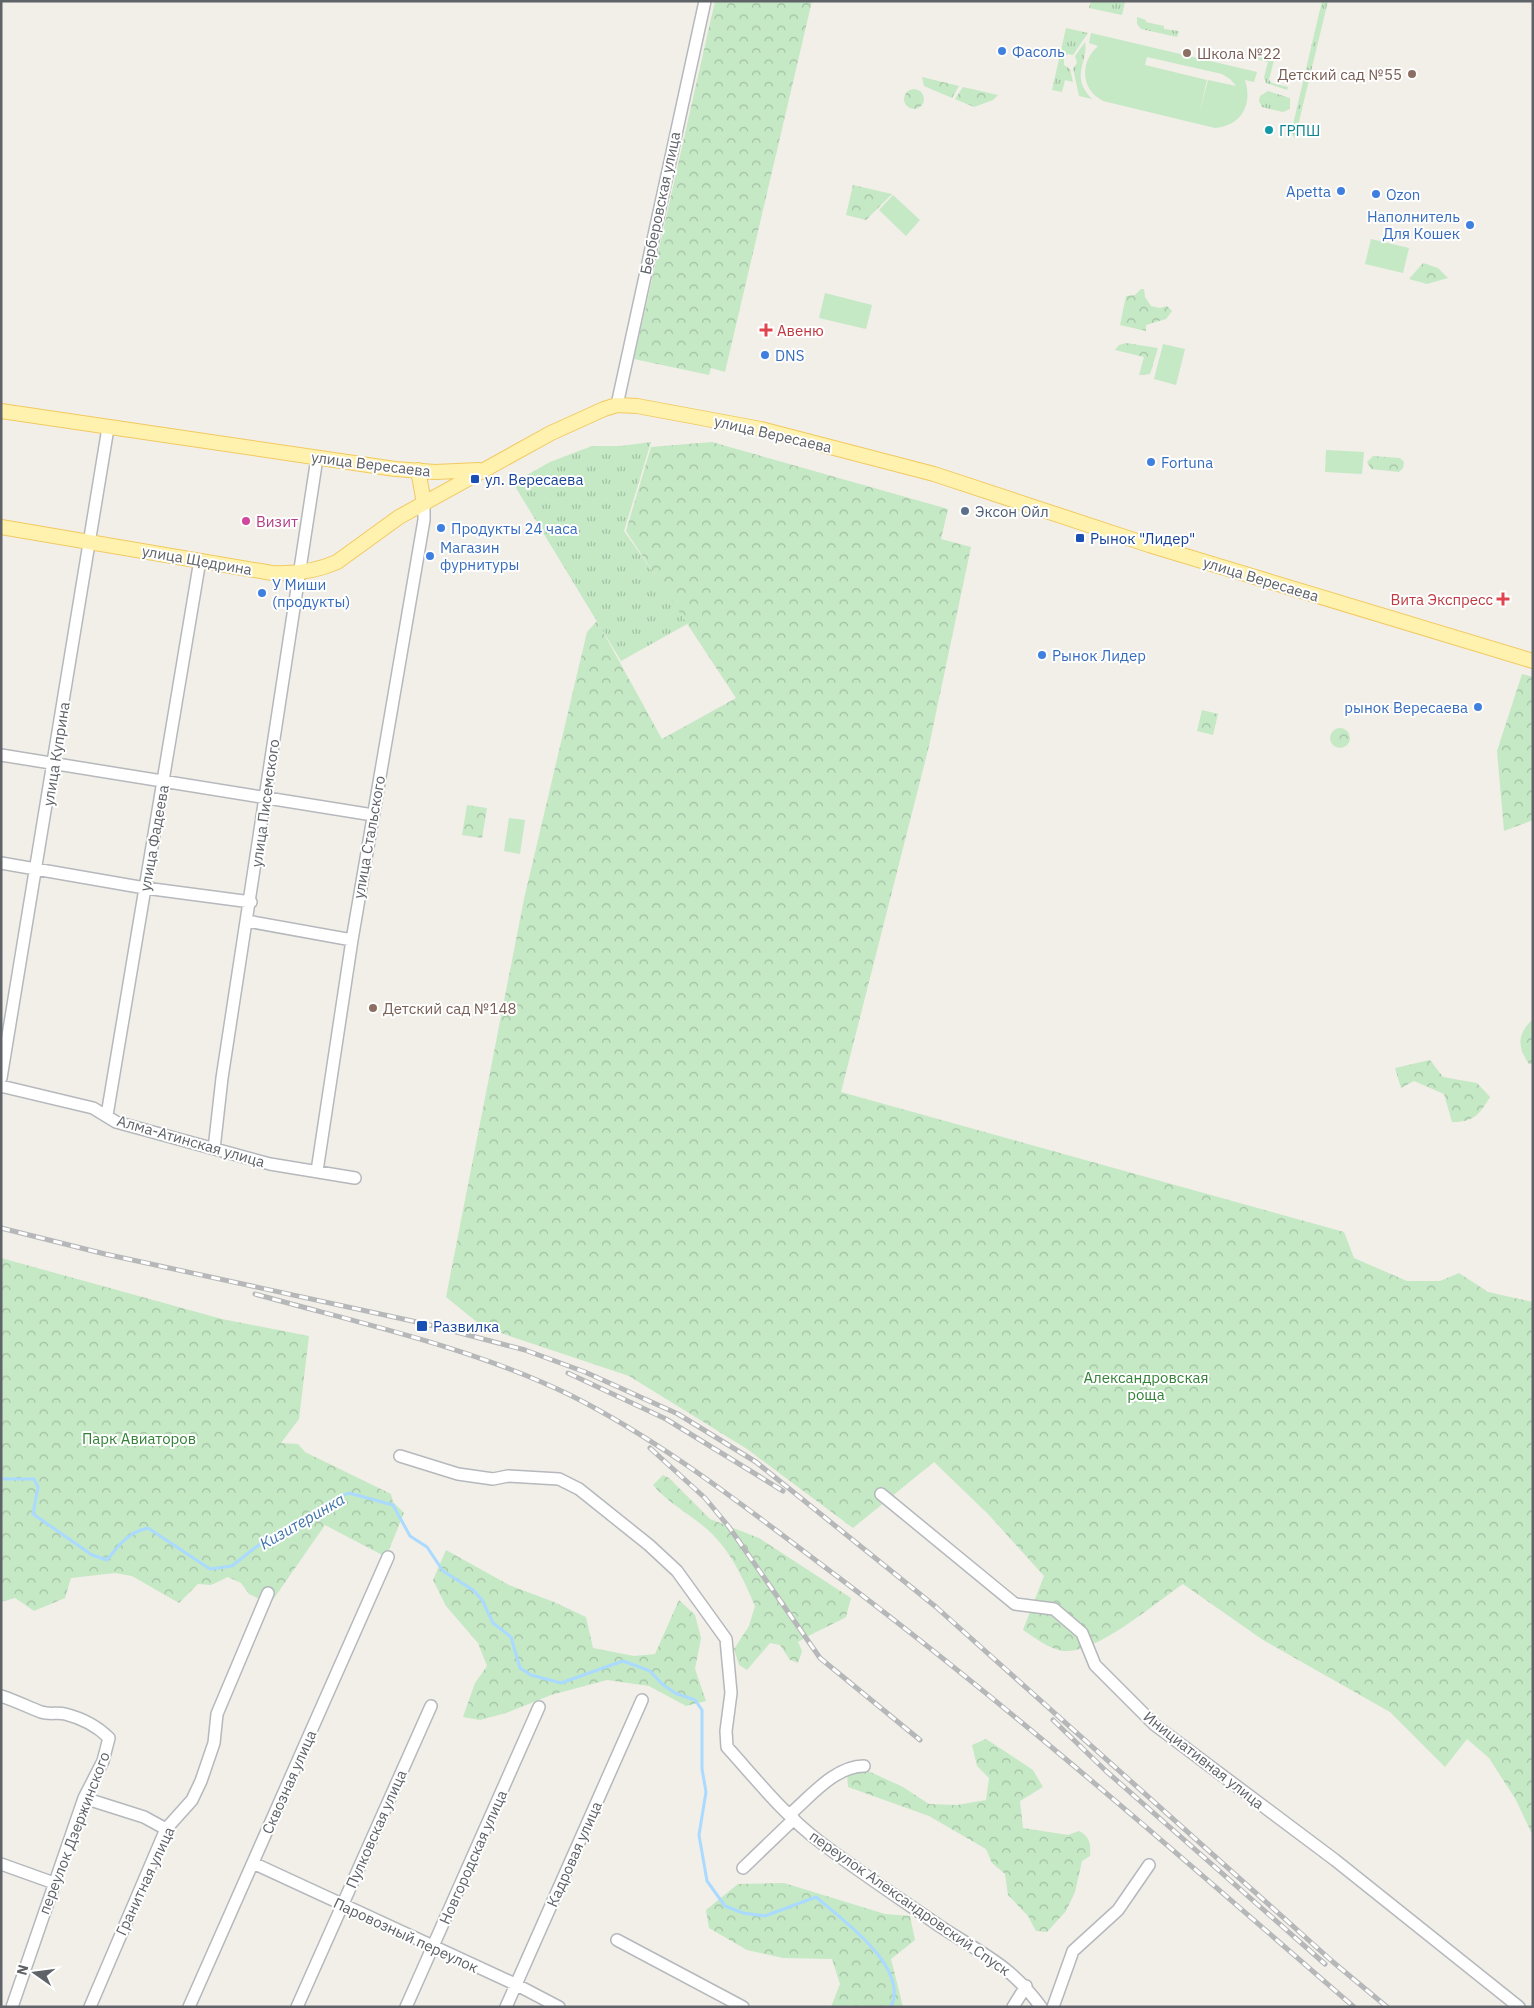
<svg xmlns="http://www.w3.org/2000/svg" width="1534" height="2008" font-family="'IBM Plex Sans',sans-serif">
	<defs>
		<pattern id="grass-tufts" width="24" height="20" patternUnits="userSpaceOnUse" patternTransform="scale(1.25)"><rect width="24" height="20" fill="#c5e8c5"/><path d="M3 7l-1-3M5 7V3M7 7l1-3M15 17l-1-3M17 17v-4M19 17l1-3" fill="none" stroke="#a3c0a4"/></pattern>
		<pattern id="forest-crowns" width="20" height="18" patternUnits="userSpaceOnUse" patternTransform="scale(1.25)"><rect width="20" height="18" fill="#c5e8c5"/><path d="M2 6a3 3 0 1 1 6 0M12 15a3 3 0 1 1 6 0" fill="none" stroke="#a3c0a4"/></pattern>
	</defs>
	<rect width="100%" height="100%" fill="#f1efe8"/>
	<path fill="url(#grass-tufts)" d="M 1091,1 L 1125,1 L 1125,2 L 1122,15 L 1089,8 Z
		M 1322,1 L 1328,1 L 1295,138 L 1291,133 Z
		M 1137,17 L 1146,20 L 1146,22 L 1164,26 L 1164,29 L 1179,31 L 1177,37 L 1141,29 L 1137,24 Z
		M 1066,28 L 1088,33 L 1073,55 L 1068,54 L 1064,58 L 1064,65 L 1070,69 L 1073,82 L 1065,80 L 1062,92 L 1052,90 Z
		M 1085,42 C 1089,62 1069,76 1092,99 L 1079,96 L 1073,68 L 1077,63 L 1075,56 Z
		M 1253,53 L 1274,60 L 1269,80 L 1272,83 L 1288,87 L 1287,90 L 1266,83 L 1264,77 L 1268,62 L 1248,57 Z
		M 1268,91 L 1290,98 L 1290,109 L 1283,112 L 1262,107 L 1259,101 L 1260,96 Z
		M 651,442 L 624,531 L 689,623 L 621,661 L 513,483 L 550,462 L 592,446 L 621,446 Z"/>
	<path fill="url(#forest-crowns)" d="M 715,1 L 812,1 L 725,372 L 711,368 L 709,375 L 634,359 Z
		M 922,77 L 959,86 L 952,98 L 924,86 Z
		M 963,87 L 998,95 L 993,100 L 974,107 L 955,99 Z
		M904 99a10 10 0 1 1 20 0a10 10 0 1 1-20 0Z
		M 853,185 L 892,194 L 866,220 L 846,215 Z
		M 1423,263 L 1438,268 L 1448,278 L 1427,284 L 1409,279 Z
		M 1141,289 L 1144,289 L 1145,297 L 1151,306 L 1160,308 L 1167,306 L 1172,311 L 1166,319 L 1146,325 L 1146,331 L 1120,325 L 1126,296 L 1135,295 Z
		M 1126,343 L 1158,348 L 1150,374 L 1139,375 L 1144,357 L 1115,350 L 1119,345 Z
		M 712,442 L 948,509 L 941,539 L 971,547 L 929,746 L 841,1092 L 1344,1232 L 1354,1258 L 1407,1281 L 1440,1281 L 1459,1273 L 1488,1292 L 1533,1302 L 1533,1836 L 1516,1800 L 1489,1758 L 1467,1739 L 1445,1767 L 1390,1712 L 1263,1640 L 1183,1584 C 1155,1603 1101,1650 1068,1651 C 1053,1652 1035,1638 1023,1630 L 1044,1576 L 989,1515 L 934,1462 L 853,1528 L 747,1449 L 629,1376 L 483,1327 L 446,1297 L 524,899 L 587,632 L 597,621 L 662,739 L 736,698 L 626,531 L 651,447 Z
		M 1373,456 L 1400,458 L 1404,462 L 1403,468 L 1399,472 L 1371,469 L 1367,462 Z
		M 1522,674 L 1533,677 L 1533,820 L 1504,831 L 1497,751 Z
		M 1202,710 L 1218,714 L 1213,735 L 1197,731 Z
		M1330 738a10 10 0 1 1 20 0a10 10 0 1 1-20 0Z
		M 467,805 L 487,808 L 482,838 L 462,835 Z
		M 1533,1019 L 1533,1064 L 1529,1064 C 1517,1046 1517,1034 1533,1019 Z
		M 1430,1060 L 1443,1077 L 1477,1083 L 1490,1097 C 1479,1115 1474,1122 1452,1122 L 1444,1094 L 1414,1081 L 1401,1088 L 1395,1068 Z
		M 1,1258 L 222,1319 L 309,1336 L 299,1419 L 281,1443 L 298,1444 L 305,1452 L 391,1494 L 393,1502 L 404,1513 L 386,1557 L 325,1525 L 270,1604 L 249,1594 L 241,1583 L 228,1577 L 211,1585 L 198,1584 L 179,1603 L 132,1576 L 115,1573 L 71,1578 L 65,1598 L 34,1611 L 15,1598 L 1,1602 Z
		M 663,1475 L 669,1478 L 710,1519 L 759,1538 L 851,1598 L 846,1617 C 830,1626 814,1632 798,1642 L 802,1651 L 798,1663 L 790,1660 L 780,1645 L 770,1643 L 747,1670 L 739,1665 L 734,1649 L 749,1626 L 755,1606 C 743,1578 731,1551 708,1530 C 690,1514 669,1504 653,1485 Z
		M 446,1550 L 509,1585 L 554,1602 L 586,1617 L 593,1648 L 634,1656 L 655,1654 L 679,1600 L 695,1615 L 701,1638 L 695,1669 L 706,1701 L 686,1706 L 649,1686 L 607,1680 L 551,1695 L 506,1713 L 480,1720 L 463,1717 L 475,1683 L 487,1666 L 478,1643 L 446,1606 L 433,1580 Z
		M 986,1739 L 1033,1770 L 1043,1787 L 1020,1801 L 1023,1828 L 1068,1835 L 1079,1831 C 1090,1837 1091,1844 1090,1856 L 1082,1861 L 1075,1892 L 1066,1911 L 1047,1932 L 1036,1931 L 1028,1916 L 1008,1895 L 1005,1874 L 992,1863 L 986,1849 L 929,1816 L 848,1787 L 847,1773 L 868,1771 L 903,1787 L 929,1804 L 957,1805 L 986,1800 L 989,1778 L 977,1766 L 972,1745 Z
		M 784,1883 L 885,1914 L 910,1916 L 915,1940 L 891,1959 L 903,2007 L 831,2007 L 840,1984 L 832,1959 L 783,1958 L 747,1950 L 709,1928 L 706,1910 L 738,1884 Z"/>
	<path fill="#c5e8c5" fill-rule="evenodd" d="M 1091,33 L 1257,72 L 1254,82 L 1245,80 C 1253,105 1241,126 1215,128 L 1103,101 C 1080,89 1080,62 1098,46 L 1089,43 ZM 1147,57 L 1222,74 L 1230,79 L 1236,86 L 1208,80 L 1199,114 L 1207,80 L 1145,65 Z
		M 893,195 L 920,220 L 906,236 L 879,210 Z
		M 1371,239 L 1409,248 L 1403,273 L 1365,264 Z
		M 825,293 L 872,305 L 866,329 L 819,318 Z
		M 1163,344 L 1185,349 L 1176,385 L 1154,379 Z
		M 1326,450 L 1364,452 L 1362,474 L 1325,472 Z
		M 509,818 L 525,820 L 520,854 L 504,851 Z"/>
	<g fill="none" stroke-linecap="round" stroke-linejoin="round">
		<path stroke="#aadaff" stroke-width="3" d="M 1,1479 L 34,1479 L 38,1487 L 33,1514 L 92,1555 L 107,1560 C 120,1544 127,1533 148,1528 L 210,1569 L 232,1566 L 256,1547 L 333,1500 L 349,1493 L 393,1505 L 410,1536 L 427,1547 L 443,1571 L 473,1590 L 482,1600 L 493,1623 L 511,1637 L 520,1668 L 531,1675 L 561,1683 L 623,1661 L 650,1671 L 662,1684 L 675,1693 L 695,1700 L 702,1710 L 702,1769 L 706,1792 L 699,1835 L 707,1881 L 725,1906 L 743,1913 L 765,1916 L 816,1897 C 841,1919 910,1967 891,2007"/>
		<defs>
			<path id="minor" d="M 617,405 L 705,1
				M 1,755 L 373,815
				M 1,863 L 145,888 L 251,902
				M 247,921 L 352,940
				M 1,1078 L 108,428
				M 1,1086 L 93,1108 L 116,1122 L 270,1164 L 355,1178
				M 107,1115 L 200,560
				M 214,1149 L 222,1078 L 317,458
				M 317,1171 L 352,940 L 424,520 L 424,503
				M 400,1456 L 458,1474 L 493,1479 L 508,1476 L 559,1479 L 579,1489 L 649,1545 L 677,1571 L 726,1639 L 731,1693 L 726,1731 L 727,1747 C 756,1779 785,1816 820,1842 C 858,1871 899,1898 938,1925 C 980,1953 1010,1964 1041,2007
				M 881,1494 L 1015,1604 L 1054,1609 L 1082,1633 L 1095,1665 L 1155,1725 L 1335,1860 L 1519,2007
				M 1,1696 C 16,1701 28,1707 41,1712 C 50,1715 57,1712 65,1714 C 81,1718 97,1726 109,1738 L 103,1761 L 84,1798 L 12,2007
				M 84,1798 L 144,1817 L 166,1829
				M 789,1815 C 810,1797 835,1766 864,1766
				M 253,1863 L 515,1984 L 559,2007
				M 1,1864 L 54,1883
				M 743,1868 L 794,1819
				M 617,1940 L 743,2007
				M 90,2007 L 166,1829 L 192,1800 L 201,1781 L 214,1743 L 217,1714 L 268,1593
				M 189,2007 L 388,1557
				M 297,2007 L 431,1706
				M 406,2007 L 539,1707
				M 506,2007 L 642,1700
				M 1013,2007 L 1026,1986
				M 1053,2007 L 1073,1951 L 1118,1910 L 1149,1865"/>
			<path id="major" d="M 1,411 L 395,469 L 435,472 L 479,470
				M 418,470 L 424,503
				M 1,527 L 272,573 C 294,574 317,571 337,562 L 399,517 L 551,433 L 604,409 L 617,405 L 637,406 L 761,429 L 934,474 L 1149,545 L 1533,661"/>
		</defs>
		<use href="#minor" stroke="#b5b8bc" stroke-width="14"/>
		<use href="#major" stroke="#f2c960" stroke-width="16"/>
		<use href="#minor" stroke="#fff" stroke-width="11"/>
		<use href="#major" stroke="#fff2af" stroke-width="14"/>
		<defs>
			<path id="rail" d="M 1,1228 L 105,1254 L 426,1324 L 525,1350 L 585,1372 L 678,1414 L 756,1462 L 936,1607 L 1333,1962 L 1387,2007
				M 255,1294 C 362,1324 472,1347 572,1396 C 663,1442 745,1507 826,1568 C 1009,1705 1181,1857 1354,2007
				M 568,1373 L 666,1419 L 783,1491
				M 650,1448 L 705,1498 L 729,1527 L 820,1658 L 920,1740
				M 1053,1720 L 1106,1771 L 1325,1964"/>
		</defs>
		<use href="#rail" stroke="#b6b7b8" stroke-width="5"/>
		<use href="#rail" stroke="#fff" stroke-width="3" stroke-dasharray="9" stroke-linecap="butt"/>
	</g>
	<g fill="#3f7fe0" stroke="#fff" stroke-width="2">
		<circle cx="1002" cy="51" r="5"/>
		<circle cx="1341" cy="191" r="5"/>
		<circle cx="1376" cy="194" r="5"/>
		<circle cx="1470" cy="225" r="5"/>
		<circle cx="765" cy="355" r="5"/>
		<circle cx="1151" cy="462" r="5"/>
		<circle cx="441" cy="528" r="5"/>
		<circle cx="430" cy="556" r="5"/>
		<circle cx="262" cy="593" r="5"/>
		<circle cx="1042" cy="655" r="5"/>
		<circle cx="1478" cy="707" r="5"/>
	</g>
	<g fill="#8d6e63" stroke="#fff" stroke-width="2">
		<circle cx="1187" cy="53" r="5"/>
		<circle cx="1412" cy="74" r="5"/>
		<circle cx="373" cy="1008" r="5"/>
	</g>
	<circle fill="#0f9aa8" stroke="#fff" stroke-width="2" cx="1269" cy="130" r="5"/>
	<g fill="#e0444e" stroke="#fff" stroke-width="2">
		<path d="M763.5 322.5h5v5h5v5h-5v5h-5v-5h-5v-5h5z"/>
		<path d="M1500.5 591.5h5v5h5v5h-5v5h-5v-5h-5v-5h5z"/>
	</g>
	<g fill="#1a4fb4" stroke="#fff" stroke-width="2">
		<rect x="470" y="474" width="10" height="10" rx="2.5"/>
		<rect x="1075" y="533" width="10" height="10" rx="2.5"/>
		<rect x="416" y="1320" width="12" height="12" rx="2.5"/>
	</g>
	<circle fill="#5c6f8a" stroke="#fff" stroke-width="2" cx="965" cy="511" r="5"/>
	<circle fill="#d1479c" stroke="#fff" stroke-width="2" cx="246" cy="521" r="5"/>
	<g text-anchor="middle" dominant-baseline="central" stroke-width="4" stroke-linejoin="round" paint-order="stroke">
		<g font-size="15" fill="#366cbe" stroke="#fff" text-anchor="start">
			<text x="1012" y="51">Фасоль</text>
			<text x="1331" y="191" text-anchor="end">Apetta</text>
			<text x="1386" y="194">Ozon</text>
			<text x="1460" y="216" text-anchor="end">Наполнитель<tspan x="1460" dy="17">Для Кошек</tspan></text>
			<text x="775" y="355">DNS</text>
			<text x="1161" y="462">Fortuna</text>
			<text x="451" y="528">Продукты 24 часа</text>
			<text x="440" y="547">Магазин<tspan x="440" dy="17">фурнитуры</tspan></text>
			<text x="272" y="584">У Миши<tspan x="272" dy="17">(продукты)</tspan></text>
			<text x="1052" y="655">Рынок Лидер</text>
			<text x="1468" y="707" text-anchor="end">рынок Вересаева</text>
		</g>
		<g font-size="15" fill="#785e54" stroke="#fff" text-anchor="start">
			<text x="1197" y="53">Школа №22</text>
			<text x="1402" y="74" text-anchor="end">Детский сад №55</text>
			<text x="383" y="1008">Детский сад №148</text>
		</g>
		<g font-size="15" fill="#0d838f" stroke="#fff" text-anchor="start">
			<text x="1279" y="130">ГРПШ</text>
		</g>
		<g font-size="15" fill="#5f6368" stroke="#fff">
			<text transform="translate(660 203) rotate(-78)">Берберовская улица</text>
			<text transform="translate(773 434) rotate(13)">улица Вересаева</text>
			<text transform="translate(371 464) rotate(7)">улица Вересаева</text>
			<text transform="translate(197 560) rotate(10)">улица Щедрина</text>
			<text transform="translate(1261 579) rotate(17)">улица Вересаева</text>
			<text transform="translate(56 754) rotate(-81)">улица Куприна</text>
			<text transform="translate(265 803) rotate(-82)">улица Писемского</text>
			<text transform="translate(369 837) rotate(-80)">улица Стальского</text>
			<text transform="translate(154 838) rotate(-80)">улица Фадеева</text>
			<text transform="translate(191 1141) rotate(16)">Алма-Атинская улица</text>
			<text transform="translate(1204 1760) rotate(38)">Инициативная улица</text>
			<text transform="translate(289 1782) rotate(-66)">Сквозная улица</text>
			<text transform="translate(376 1829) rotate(-66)">Пулковская улица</text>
			<text transform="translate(74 1833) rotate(-69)">переулок Дзержинского</text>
			<text transform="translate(574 1854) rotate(-66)">Кадровая улица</text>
			<text transform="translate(473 1857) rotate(-66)">Новгородская улица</text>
			<text transform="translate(145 1881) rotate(-65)">Гранитная улица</text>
			<text transform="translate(910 1903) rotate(35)">переулок Александровский Спуск</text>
			<text transform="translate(406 1935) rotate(25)">Паровозный переулок</text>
		</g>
		<g font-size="15" fill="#be3a42" stroke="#fff" text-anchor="start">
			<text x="777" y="330">Авеню</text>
			<text x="1493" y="599" text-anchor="end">Вита Экспресс</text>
		</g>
		<g font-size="15" fill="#164399" stroke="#fff" text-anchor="start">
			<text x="485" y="479">ул. Вересаева</text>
			<text x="1090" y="538">Рынок "Лидер"</text>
			<text x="433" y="1326">Развилка</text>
		</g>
		<g font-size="15" fill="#4e5e75" stroke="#fff" text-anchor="start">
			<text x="975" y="511">Эксон Ойл</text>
		</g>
		<g font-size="15" fill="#b23c85" stroke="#fff" text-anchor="start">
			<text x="256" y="521">Визит</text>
		</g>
		<g font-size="15" fill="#348238" stroke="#fff">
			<text x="1146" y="1377">Александровская<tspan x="1146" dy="17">роща</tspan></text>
			<text x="139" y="1438">Парк Авиаторов</text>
		</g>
		<g font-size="16" font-style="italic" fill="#4174aa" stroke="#fff">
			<text transform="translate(302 1521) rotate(-30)">Кизитеринка</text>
		</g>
	</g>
	<rect width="1534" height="2008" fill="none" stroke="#5f6368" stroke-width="5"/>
	<g transform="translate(35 1973) rotate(284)" stroke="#ffffff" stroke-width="4" paint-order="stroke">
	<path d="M0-4L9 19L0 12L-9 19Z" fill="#5f6368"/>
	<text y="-8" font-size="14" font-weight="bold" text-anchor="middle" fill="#5f6368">N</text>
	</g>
</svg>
